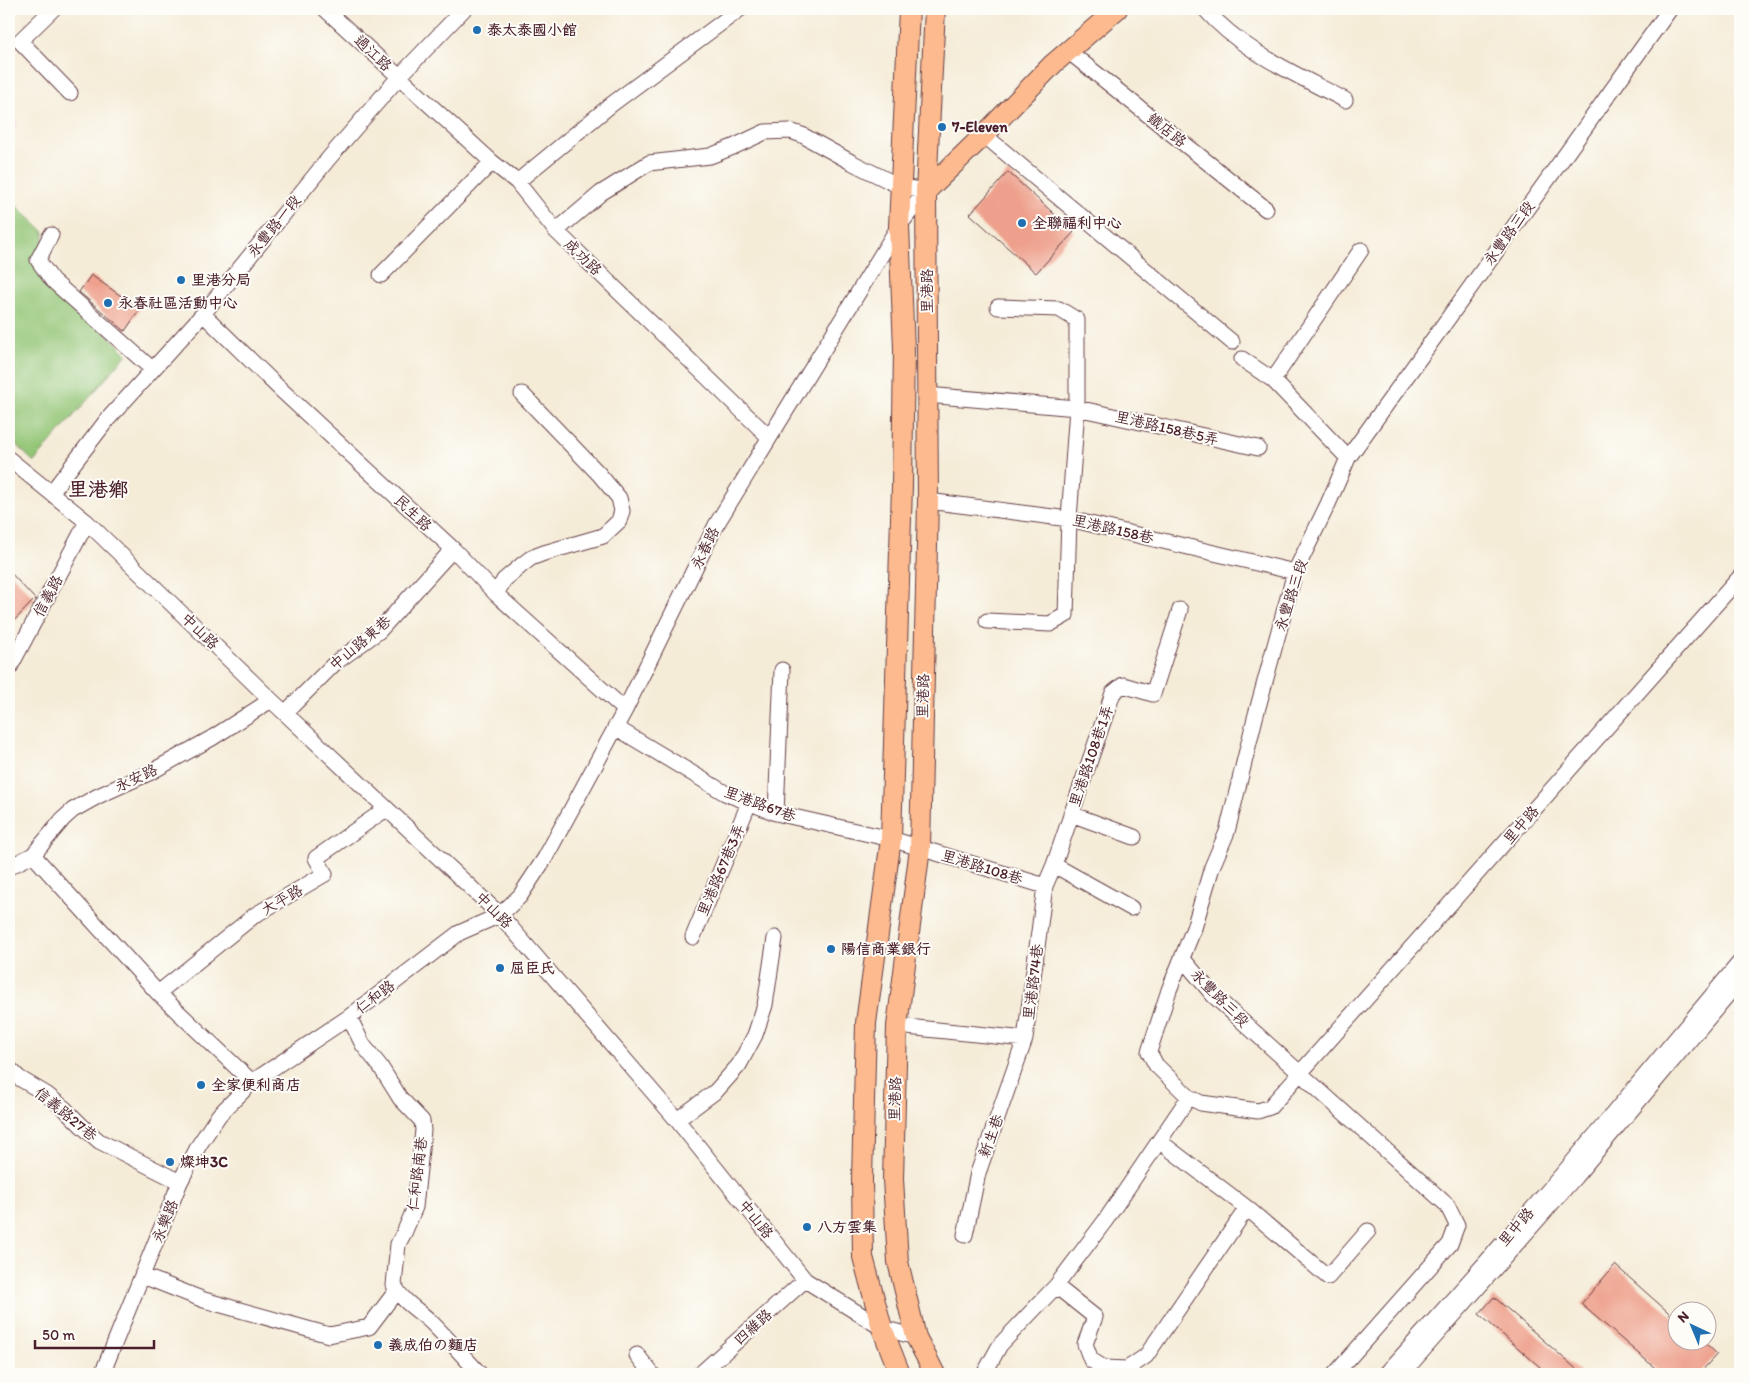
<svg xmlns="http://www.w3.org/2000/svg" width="1749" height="1383" font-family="Itim,'LXGW WenKai TC','Klee One',sans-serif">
	<rect width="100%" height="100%" fill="#fdfcf7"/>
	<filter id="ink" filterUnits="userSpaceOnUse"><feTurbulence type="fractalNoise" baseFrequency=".02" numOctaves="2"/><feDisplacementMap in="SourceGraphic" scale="10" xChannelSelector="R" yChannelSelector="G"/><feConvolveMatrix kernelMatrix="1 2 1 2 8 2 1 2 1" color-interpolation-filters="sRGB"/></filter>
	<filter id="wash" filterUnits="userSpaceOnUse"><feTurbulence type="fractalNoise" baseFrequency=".0096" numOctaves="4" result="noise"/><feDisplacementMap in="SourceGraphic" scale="20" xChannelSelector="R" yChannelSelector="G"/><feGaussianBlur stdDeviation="1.12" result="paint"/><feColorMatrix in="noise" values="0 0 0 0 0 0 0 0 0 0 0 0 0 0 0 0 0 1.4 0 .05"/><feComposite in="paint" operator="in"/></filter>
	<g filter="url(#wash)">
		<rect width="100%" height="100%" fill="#f5ecd8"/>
		<path fill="#f5cfda" d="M 9,113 L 18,122 L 9,143 Z"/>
		<path fill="#92c575" stroke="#6e7250" d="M 9,199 L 44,232 L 43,271 L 127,354 L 34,462 L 9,438 Z"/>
		<g id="blocks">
			<path fill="#eea08c" d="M 1008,172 L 1074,232 L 1036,273 L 970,214 Z
				M 91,275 L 140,309 L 125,331 L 79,292 Z
				M 9,571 L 35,599 L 9,626 Z
				M 1615,1265 L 1676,1319 L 1676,1340 L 1702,1340 L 1717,1354 L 1699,1374 L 1662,1374 L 1581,1304 Z
				M 1494,1297 L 1582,1374 L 1548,1374 L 1479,1314 Z"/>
		</g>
	</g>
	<g filter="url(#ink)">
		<use href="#blocks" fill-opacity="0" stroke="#643e45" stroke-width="1"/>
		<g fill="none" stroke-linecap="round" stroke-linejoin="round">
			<defs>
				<path id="minor" d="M 53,9 L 20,41 L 70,93
					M 325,9 L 492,162 L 517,182 L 556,231 L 769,437
					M 1205,9 C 1241,51 1296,74 1345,100
					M 1068,51 L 1266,209
					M 984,135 L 1232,342
					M 517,182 L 612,104 L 740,9
					M 51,235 L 38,260 L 52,280 L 152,369
					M 381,275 L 492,162
					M 203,314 L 279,388 L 453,549 L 496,594 L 625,710
					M 1242,359 L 1273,380 L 1348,458
					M 1273,380 L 1361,250
					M 927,395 L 1077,408 L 1258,448
					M 9,459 L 87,522 L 271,700 L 500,915 L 677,1120 L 805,1280 L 882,1328 L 916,1337
					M 51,493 L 107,420 L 203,314 L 329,158 L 399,77 L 464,9
					M 928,501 L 1069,519 L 1295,572
					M 496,594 L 504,580 L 523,564 L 531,558 L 544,553 L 603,536 L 619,521 L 622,511 L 619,498 L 599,474 L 522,394
					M 987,621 L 1050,624 L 1066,615 L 1069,519 L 1077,408 L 1077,320 L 1059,309 L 998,307
					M 9,669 L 87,522
					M 285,713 L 335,663 L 379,631 L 453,549
					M 615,727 L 725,793 L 776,813 L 891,839 L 1045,886
					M 776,813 L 782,670
					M 1071,814 L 1134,837
					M 33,855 L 158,993 L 252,1082
					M 1054,865 L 1131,908
					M 9,867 L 33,855 L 63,819 L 73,810 L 98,796 L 149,773 L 212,738 L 271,700
					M 693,937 L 749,803
					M 1182,958 L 1169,990 L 1149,1052 L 1156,1065 L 1189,1097 L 1201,1103 L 1258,1111 L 1270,1107 L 1740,577
					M 158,993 L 255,915 L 325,874 L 316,858 L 386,809
					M 349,1017 L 363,1045 L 380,1066 L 400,1098 L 422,1121 L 423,1130 L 415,1207 L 404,1233 L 398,1244 L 394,1285 C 402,1302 420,1311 432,1323 C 449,1340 464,1357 480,1374
					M 897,1026 L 1025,1039
					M 9,1068 L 19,1078 L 46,1094 L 65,1109 L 82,1126 L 99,1141 L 180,1182
					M 677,1120 L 716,1091 L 739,1065 L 755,1035 L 765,1005 L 775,938
					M 1159,1141 L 1247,1208 L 1328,1277 L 1368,1231
					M 965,1235 L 978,1173 L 1025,1039 L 1045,886 L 1054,865 L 1113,693 L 1123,685 L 1153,694 L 1180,610
					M 143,1276 L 204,1300 L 329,1335 L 369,1327 L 397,1290
					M 1056,1286 L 1095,1317 L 1085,1344 L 1091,1360 L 1104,1368 L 1127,1369 L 1146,1356 L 1247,1208
					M 637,1355 L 652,1374
					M 102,1374 L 180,1182 L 199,1145 L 219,1115 L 252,1082 L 349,1017 L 459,933 L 500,915 L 520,896 L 545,858 L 625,710 L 716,525 L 899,226 L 926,191 L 901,187 L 851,162 L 802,135 L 790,131 L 765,132 L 733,147 L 710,156 L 649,163 L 601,193 L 556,231
					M 700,1374 L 805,1280
					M 984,1374 L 1000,1345 L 1056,1286 L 1105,1221 L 1189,1097
					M 1335,1374 L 1450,1244 L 1457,1225 L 1447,1205 L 1214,996 L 1182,958 L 1194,928 L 1212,867 L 1227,832 L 1255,718 L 1295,572 L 1328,504 L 1348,458 L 1670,9
					M 1386,1374 L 1489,1259 L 1566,1170 L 1740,962
					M 1402,1374 L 1575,1177 L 1740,980"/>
				<path id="major" d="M 935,9 L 926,191 L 928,501 L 920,848 L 897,1026 L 893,1179 L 898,1262 L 916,1337 L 935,1374
					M 926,191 L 984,135 L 1053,64 L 1117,9
					M 900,1374 L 882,1328 L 863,1257 L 862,1179 L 866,1023 L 891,839 L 902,486 L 904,349 L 899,226 L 909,9"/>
			</defs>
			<use href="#minor" stroke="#643e45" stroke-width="17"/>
			<use href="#major" stroke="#643e45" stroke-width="22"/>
			<use href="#minor" stroke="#fff" stroke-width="15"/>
			<use href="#major" stroke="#fcba8e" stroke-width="20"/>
		</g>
	</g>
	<g fill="#1f6fb2" stroke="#fdfcf7" stroke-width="2">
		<circle cx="477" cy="30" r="5"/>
		<circle cx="942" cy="127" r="5"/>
		<circle cx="1022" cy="223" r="5"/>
		<circle cx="181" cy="280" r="5"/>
		<circle cx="108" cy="303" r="5"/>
		<circle cx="831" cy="949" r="5"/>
		<circle cx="500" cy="968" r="5"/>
		<circle cx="201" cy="1085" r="5"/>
		<circle cx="170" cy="1162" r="5"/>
		<circle cx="807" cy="1227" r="5"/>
		<circle cx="378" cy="1345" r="5"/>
	</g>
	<g text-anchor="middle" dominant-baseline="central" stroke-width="4" stroke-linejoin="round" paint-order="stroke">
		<g font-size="15" font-weight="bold" fill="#4a1f2b" stroke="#fdfcf7" text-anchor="start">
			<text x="487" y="30">泰太泰國小館</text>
			<text x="952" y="127">7-Eleven</text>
			<text x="1032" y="223">全聯福利中心</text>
			<text x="191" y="280">里港分局</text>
			<text x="118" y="303">永春社區活動中心</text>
			<text x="841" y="949">陽信商業銀行</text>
			<text x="510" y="968">屈臣氏</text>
			<text x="211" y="1085">全家便利商店</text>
			<text x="180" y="1162">燦坤3C</text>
			<text x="817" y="1227">八方雲集</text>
			<text x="388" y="1345">義成伯の麵店</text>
		</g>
		<g font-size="15" fill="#4a1f2b" stroke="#fdfcf7">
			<text transform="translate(373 53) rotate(43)">過江路</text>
			<text transform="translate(1167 130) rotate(38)">鐵店路</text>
			<text transform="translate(274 226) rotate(-51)">永豐路一段</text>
			<text transform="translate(1509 233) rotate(-54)">永豐路三段</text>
			<text transform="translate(583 257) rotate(44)">成功路</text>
			<text transform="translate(927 291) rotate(-90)">里港路</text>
			<text transform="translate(1167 428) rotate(13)">里港路158巷5弄</text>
			<text transform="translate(413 513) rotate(43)">民生路</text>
			<text transform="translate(1113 529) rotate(13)">里港路158巷</text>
			<text transform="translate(705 548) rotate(-64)">永春路</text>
			<text transform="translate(1291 595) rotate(-72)">永豐路三段</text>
			<text transform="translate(48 596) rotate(-62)">信義路</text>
			<text transform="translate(200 631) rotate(44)">中山路</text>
			<text transform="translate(360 643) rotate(-40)">中山路東巷</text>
			<text transform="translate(923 696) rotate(-89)">里港路</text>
			<text transform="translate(1091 756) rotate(-71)">里港路108巷1弄</text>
			<text transform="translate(136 778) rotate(-25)">永安路</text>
			<text transform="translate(760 804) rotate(20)">里港路67巷</text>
			<text transform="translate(1521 825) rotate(-49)">里中路</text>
			<text transform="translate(982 867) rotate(17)">里港路108巷</text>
			<text transform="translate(721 870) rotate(-67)">里港路67巷3弄</text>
			<text transform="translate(282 900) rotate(-30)">大平路</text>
			<text transform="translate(494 910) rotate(45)">中山路</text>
			<text transform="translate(1033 982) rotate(-83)">里港路74巷</text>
			<text transform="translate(375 997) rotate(-37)">仁和路</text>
			<text transform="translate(1220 998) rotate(45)">永豐路三段</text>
			<text transform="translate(895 1099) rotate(-89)">里港路</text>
			<text transform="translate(66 1114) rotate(39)">信義路27巷</text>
			<text transform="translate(991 1136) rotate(-70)">新生巷</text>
			<text transform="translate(417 1174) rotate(-83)">仁和路南巷</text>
			<text transform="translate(756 1219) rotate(51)">中山路</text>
			<text transform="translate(165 1221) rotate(-68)">永樂路</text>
			<text transform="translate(1516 1227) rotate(-49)">里中路</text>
			<text transform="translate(753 1327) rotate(-42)">四維路</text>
		</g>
		<g font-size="20" font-weight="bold" fill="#4a1f2b" stroke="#fdfcf7">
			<text x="98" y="489">里港鄉</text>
		</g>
	</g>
	<rect width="1749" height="1383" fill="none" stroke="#fdfcf7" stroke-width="30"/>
	<g transform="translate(1692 1326) rotate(316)"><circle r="24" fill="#fdfcf7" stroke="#b5a4a5"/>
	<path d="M0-4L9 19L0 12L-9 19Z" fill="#1f6fb2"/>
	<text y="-8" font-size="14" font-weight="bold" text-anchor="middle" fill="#4a1f2b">N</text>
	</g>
	<path d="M35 1340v8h119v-8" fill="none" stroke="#4a1f2b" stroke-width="2.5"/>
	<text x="42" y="1340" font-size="15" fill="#4a1f2b" stroke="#fdfcf7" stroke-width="4" paint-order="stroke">50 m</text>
</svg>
